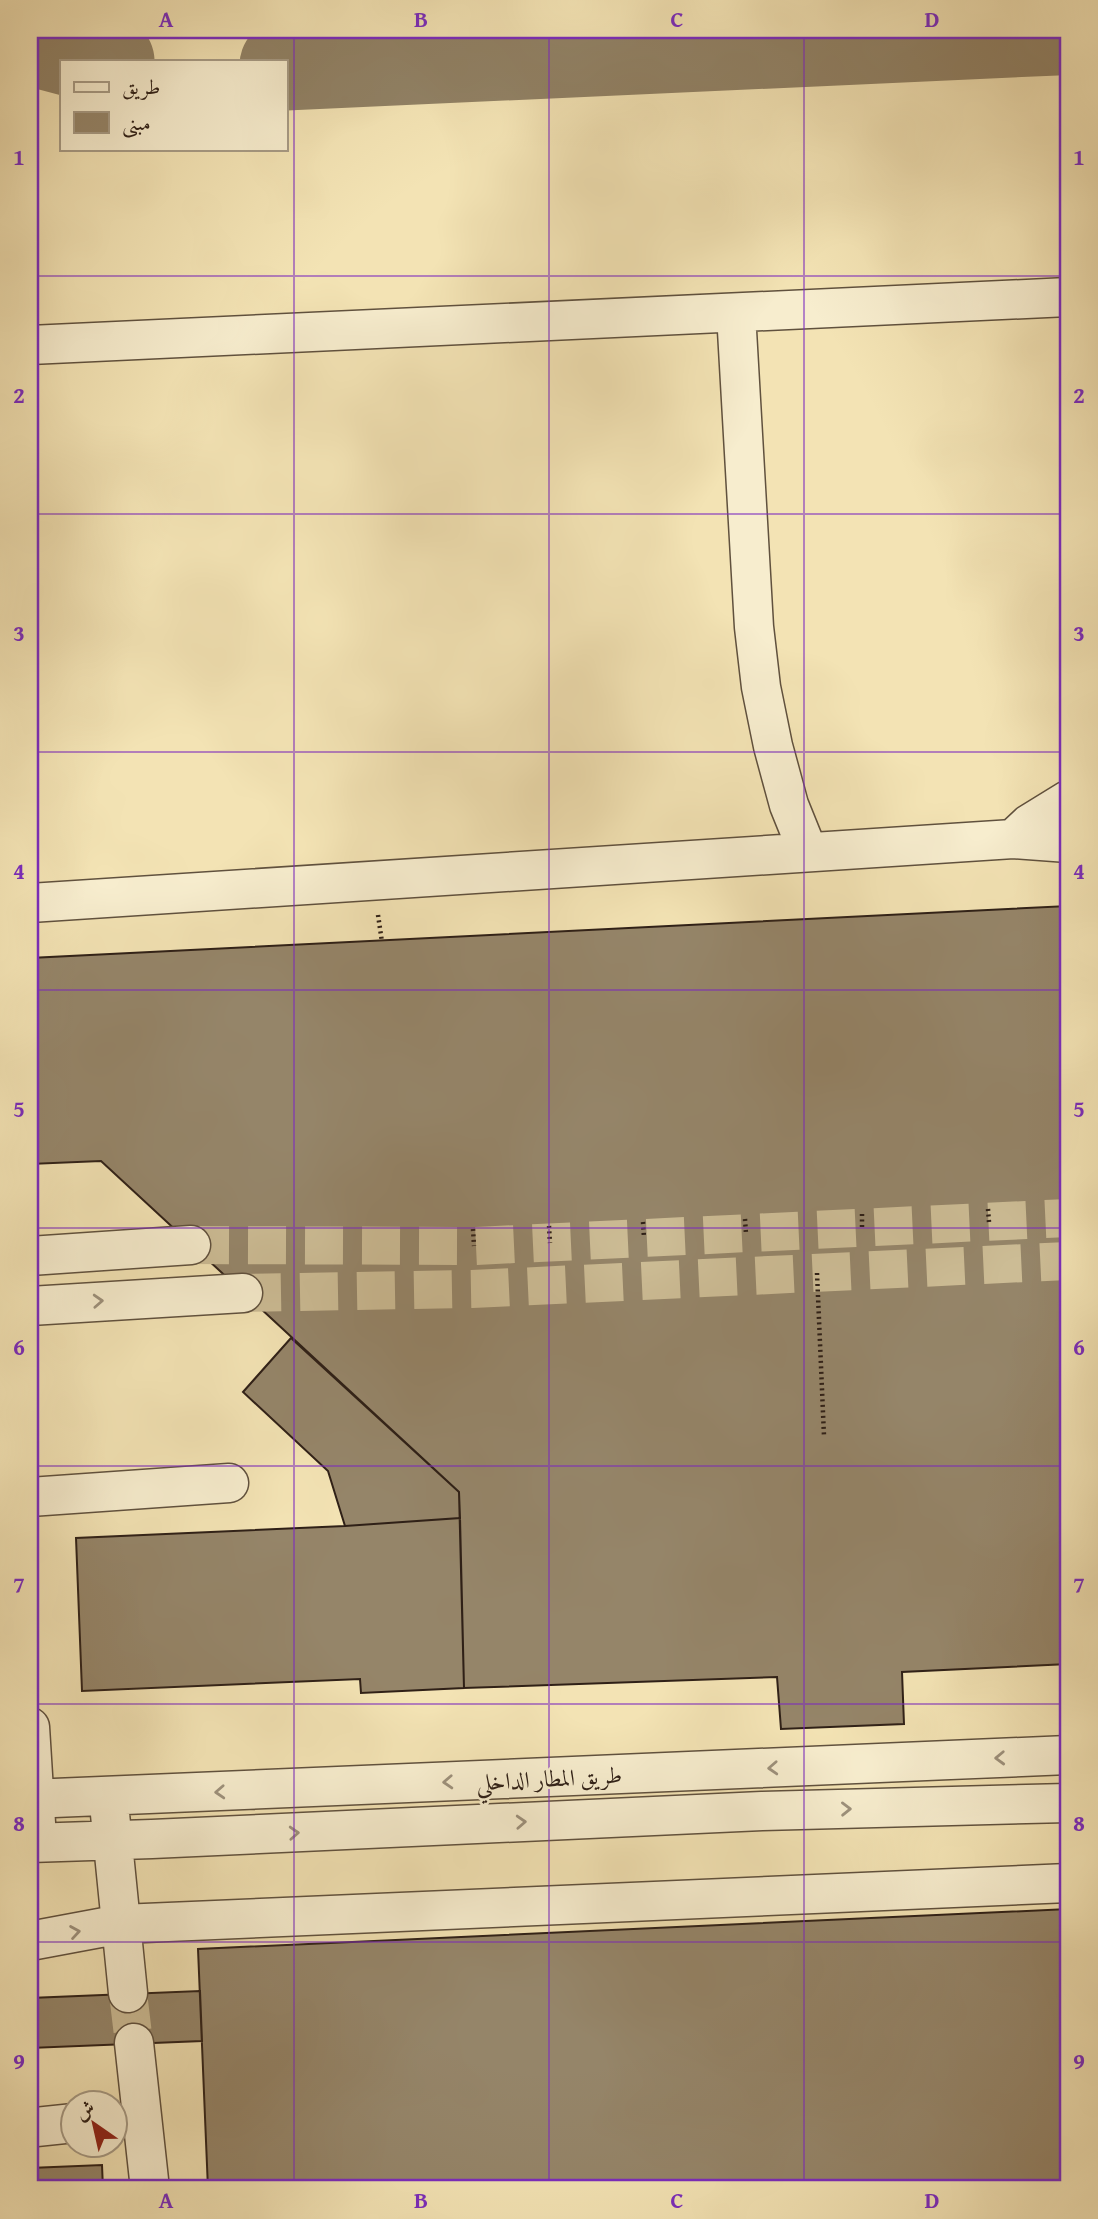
<svg xmlns="http://www.w3.org/2000/svg" width="1098" height="2219" font-family="'Gentium Book Plus',Amiri,serif">
	<rect width="100%" height="100%" fill="#f3e3b4"/>
	<filter id="stains"><feTurbulence type="fractalNoise" baseFrequency=".00286" numOctaves="4"/><feColorMatrix values="0 0 0 0 .2 0 0 0 0 .09 0 0 0 0 .02 0 0 0 .5 -.17"/></filter>
	<radialGradient id="worn" r=".72"><stop offset=".6" stop-color="#630" stop-opacity="0"/><stop offset="1" stop-color="#630" stop-opacity=".3"/></radialGradient>
	<g fill="none" stroke-linecap="round" stroke-linejoin="round">
		<path stroke="#918266" stroke-width="91" d="M 30,40 L 109,61
			M 285,65 L 1056,30"/>
	</g>
	<path fill="#958569" stroke="#2f2017" stroke-width="2" d="M 1068,906 L 1068,1664 L 902,1672 L 904,1724 L 781,1729 L 777,1677 L 464,1688 L 459,1492 L 101,1161 L 30,1164 L 30,958 Z
		M 291,1338 L 459,1492 L 460,1518 L 345,1526 L 328,1471 L 243,1392 Z
		M 460,1518 L 464,1688 L 361,1693 L 360,1679 L 82,1691 L 76,1538 L 345,1526 Z
		M 1068,1909 L 1068,2189 L 208,2189 L 198,1949 Z
		M 200,1991 L 202,2041 L 30,2048 L 30,1998 Z
		M 102,2165 L 103,2189 L 30,2189 L 30,2168 Z"/>
	<g fill="none" stroke-linecap="round" stroke-linejoin="round">
		<path stroke="#ccbc95" stroke-width="38" stroke-dasharray="38 19" stroke-linecap="butt" d="M 191,1245 L 474,1246 L 1068,1218
			M 243,1293 L 472,1289 L 1068,1261
			M 128,1993 L 134,2043"/>
		<defs>
			<path id="minor" d="M 736,313 L 754,627 L 761,687 L 773,746 L 789,805 L 808,852
				M 30,345 L 1068,297
				M 1013,839 L 1029,824 L 1068,800
				M 30,903 L 1013,839 L 1068,843
				M 30,1256 L 191,1245
				M 30,1306 L 243,1293
				M 30,1497 L 229,1483
				M 30,1727 L 36,1823
				M 30,1799 L 1068,1755
				M 110,1814 L 128,1993
				M 30,1843 L 152,1839 L 762,1811 L 1068,1803
				M 30,1941 L 121,1924 L 1068,1883
				M 134,2043 L 150,2189
				M 36,2127 L 74,2123"/>
		</defs>
		<use href="#minor" stroke="#60513e" stroke-width="41"/>
		<path stroke="#2f2017" stroke-width="4.5" stroke-dasharray="2 3.5" stroke-linecap="butt" d="M 378,915 L 382,942
			M 988,1209 L 989,1222
			M 862,1214 L 862,1228
			M 745,1219 L 746,1234
			M 643,1222 L 644,1238
			M 549,1226 L 550,1243
			M 473,1229 L 474,1246
			M 817,1273 L 824,1436"/>
		<use href="#minor" stroke="#f7edce" stroke-width="38"/>
	</g>
	<defs><path id="oneway-chevron" d="M-2-3.5L2.5 0L-2 3.5" fill="none" stroke-width="1.6" stroke-linecap="round" stroke-linejoin="round" transform="scale(1.75)"/></defs>
	<g stroke="#9d917c">
		<use href="#oneway-chevron" transform="translate(98 1301) rotate(-3)"/>
		<use href="#oneway-chevron" transform="translate(1000 1758) rotate(178)"/>
		<use href="#oneway-chevron" transform="translate(773 1768) rotate(177)"/>
		<use href="#oneway-chevron" transform="translate(448 1782) rotate(177)"/>
		<use href="#oneway-chevron" transform="translate(220 1792) rotate(177)"/>
		<use href="#oneway-chevron" transform="translate(846 1809) rotate(-1)"/>
		<use href="#oneway-chevron" transform="translate(521 1822) rotate(-3)"/>
		<use href="#oneway-chevron" transform="translate(294 1833) rotate(-3)"/>
		<use href="#oneway-chevron" transform="translate(75 1932) rotate(-9)"/>
	</g>
	<path fill="none" stroke="#7b2cbf" stroke-width="2" stroke-opacity="0.55" d="M 294,30 L 294,2189M 549,30 L 549,2189M 804,30 L 804,2189M 30,276 L 1068,276M 30,514 L 1068,514M 30,752 L 1068,752M 30,990 L 1068,990M 30,1228 L 1068,1228M 30,1466 L 1068,1466M 30,1704 L 1068,1704M 30,1942 L 1068,1942"/>
	<g text-anchor="middle" dominant-baseline="central" stroke-width="5" stroke-linejoin="round" paint-order="stroke">
		<g font-size="23" fill="#2f2017" stroke="#f7edce">
			<text transform="translate(549 1778) rotate(-3)">طريق المطار الداخلي</text>
		</g>
	</g>
	<rect width="1098" height="2219" fill="none" stroke="#f3e3b4" stroke-width="77"/>
	<rect x="60" y="60" width="228" height="91" fill="#f7edce" stroke="#a79b85" stroke-width="2"/>
	<rect x="74" y="82" width="35" height="10" fill="#f7edce" stroke="#a79b85" stroke-width="2"/>
	<text x="122" y="94" font-size="21" fill="#2f2017">طريق</text>
	<rect x="74" y="112" width="35" height="21" fill="#958569" stroke="#a79b85" stroke-width="2"/>
	<text x="122" y="130" font-size="21" fill="#2f2017">مبنى</text>
	<g transform="translate(94 2124) rotate(326)"><circle r="33" fill="#f7edce" stroke="#a79b85" stroke-width="2"/>
	<path d="M0-5L12 26L0 18L-12 26Z" fill="#8f2418"/>
	<text y="-10" font-size="19" font-weight="bold" text-anchor="middle" fill="#2f2017">ش</text>
	</g>
	<rect x="38" y="38" width="1022" height="2142" fill="none" stroke="#7b2cbf" stroke-width="2.5"/>
	<g font-size="23" text-anchor="middle" font-weight="bold" fill="#7b2cbf">
		<text x="166" y="27">A</text>
		<text x="421" y="27">B</text>
		<text x="677" y="27">C</text>
		<text x="932" y="27">D</text>
		<text x="19" y="165">1</text>
		<text x="1079" y="165">1</text>
		<text x="19" y="403">2</text>
		<text x="1079" y="403">2</text>
		<text x="19" y="641">3</text>
		<text x="1079" y="641">3</text>
		<text x="19" y="879">4</text>
		<text x="1079" y="879">4</text>
		<text x="19" y="1117">5</text>
		<text x="1079" y="1117">5</text>
		<text x="19" y="1355">6</text>
		<text x="1079" y="1355">6</text>
		<text x="19" y="1593">7</text>
		<text x="1079" y="1593">7</text>
		<text x="19" y="1831">8</text>
		<text x="1079" y="1831">8</text>
		<text x="19" y="2069">9</text>
		<text x="1079" y="2069">9</text>
		<text x="166" y="2208">A</text>
		<text x="421" y="2208">B</text>
		<text x="677" y="2208">C</text>
		<text x="932" y="2208">D</text>
	</g>
	<rect width="100%" height="100%" filter="url(#stains)"/>
	<rect width="100%" height="100%" fill="url(#worn)"/>
</svg>
